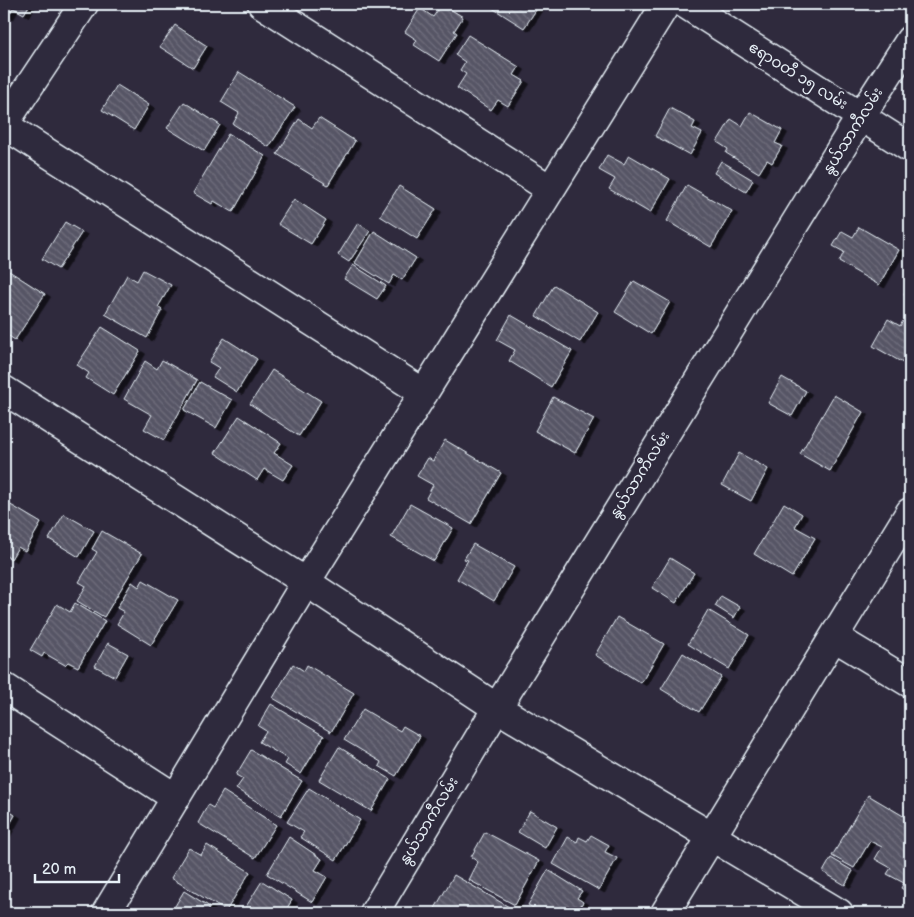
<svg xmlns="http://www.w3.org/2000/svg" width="914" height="917" font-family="'Balsamiq Sans','Noto Sans Myanmar',sans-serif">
	<defs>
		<pattern id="building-back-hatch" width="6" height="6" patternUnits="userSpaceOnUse" patternTransform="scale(1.25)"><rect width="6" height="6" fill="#575565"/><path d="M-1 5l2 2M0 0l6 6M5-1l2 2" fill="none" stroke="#6f6e7c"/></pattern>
		<filter id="shadow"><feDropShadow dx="5.5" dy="3" stdDeviation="0" flood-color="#0009"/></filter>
	</defs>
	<rect width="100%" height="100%" fill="#2f2a3d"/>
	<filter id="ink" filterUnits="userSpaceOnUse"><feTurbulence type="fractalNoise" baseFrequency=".02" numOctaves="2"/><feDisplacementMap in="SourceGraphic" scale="10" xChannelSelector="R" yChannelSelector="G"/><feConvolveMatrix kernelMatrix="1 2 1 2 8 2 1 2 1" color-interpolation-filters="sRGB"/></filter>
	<g filter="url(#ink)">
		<path fill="url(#building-back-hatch)" stroke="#e8f1f8" filter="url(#shadow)" d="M 4,4 L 30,4 L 24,14 L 13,8 L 8,16 L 4,14 Z
			M 442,4 L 463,17 L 454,31 L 457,33 L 439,61 L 414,45 L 417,40 L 405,32 L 420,8 L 433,17 Z
			M 491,4 L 540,4 L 524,28 L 489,6 Z
			M 175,25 L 207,46 L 193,68 L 160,47 Z
			M 468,35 L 519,67 L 514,75 L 524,81 L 508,106 L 498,100 L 491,110 L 457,88 L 466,74 L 460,70 L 465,62 L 455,55 Z
			M 239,72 L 295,107 L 269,147 L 233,124 L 239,113 L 221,102 Z
			M 117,85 L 149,105 L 134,130 L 102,110 Z
			M 184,102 L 220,125 L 204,151 L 167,128 Z
			M 670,108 L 695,122 L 692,128 L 702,133 L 690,155 L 655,136 Z
			M 750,112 L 782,130 L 775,143 L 782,146 L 772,163 L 767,160 L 759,173 L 726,153 L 728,149 L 717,142 L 731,119 L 742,126 Z
			M 319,118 L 355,141 L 328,185 L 277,154 L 299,119 L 312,128 Z
			M 228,134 L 265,156 L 233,212 L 214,201 L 212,204 L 193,193 Z
			M 607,155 L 624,164 L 629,155 L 670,179 L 650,213 L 609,189 L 615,179 L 599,170 Z
			M 721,161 L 753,180 L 746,192 L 714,173 Z
			M 687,185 L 732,211 L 711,247 L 667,221 Z
			M 399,186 L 436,209 L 417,239 L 380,216 Z
			M 294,199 L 326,220 L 311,244 L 278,224 Z
			M 65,222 L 82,232 L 58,269 L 42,259 Z
			M 358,223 L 370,231 L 349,262 L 338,255 Z
			M 859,227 L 899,250 L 879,285 L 839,262 L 844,252 L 833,246 L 842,231 L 853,237 Z
			M 374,231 L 416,258 L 402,280 L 394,275 L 389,284 L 355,263 Z
			M 353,265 L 386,286 L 377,299 L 344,279 Z
			M 143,270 L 171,285 L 158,307 L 162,310 L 147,338 L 105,314 L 127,275 L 137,281 Z
			M 9,271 L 45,294 L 15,340 L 4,333 L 4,280 Z
			M 634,281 L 670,302 L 651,334 L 615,312 Z
			M 910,284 L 910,299 L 904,295 Z
			M 554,285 L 598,312 L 580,342 L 536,316 Z
			M 511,315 L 572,351 L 551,387 L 509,361 L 515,350 L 497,340 Z
			M 888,319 L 900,326 L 903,321 L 910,325 L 910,367 L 873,346 Z
			M 102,327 L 140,351 L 113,395 L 86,378 L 89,373 L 77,365 Z
			M 224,338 L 257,359 L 237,392 L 213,377 L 219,368 L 209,362 Z
			M 162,360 L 197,380 L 164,440 L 144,429 L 152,415 L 124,399 L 145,361 L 157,369 Z
			M 272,370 L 321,401 L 299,436 L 250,404 Z
			M 782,377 L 806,391 L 792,416 L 768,403 Z
			M 200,382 L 232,400 L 216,428 L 184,410 Z
			M 834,395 L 863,412 L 830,471 L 800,454 Z
			M 553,397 L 594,419 L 575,453 L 535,431 Z
			M 239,416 L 281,443 L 274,453 L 293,465 L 283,480 L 264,469 L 257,480 L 215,453 Z
			M 445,440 L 501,473 L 471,524 L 426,498 L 433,485 L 417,476 L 428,458 L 433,461 Z
			M 739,453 L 768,469 L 751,501 L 722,485 Z
			M 784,503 L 802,514 L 795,527 L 815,538 L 792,577 L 754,554 Z
			M 9,504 L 41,523 L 25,551 L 18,547 L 11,559 L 4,555 L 4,513 Z
			M 410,504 L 453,528 L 434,561 L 391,537 Z
			M 64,514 L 94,531 L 79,557 L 49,539 Z
			M 102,531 L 142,554 L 104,617 L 77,601 L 86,586 L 79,582 L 97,552 L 92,549 Z
			M 473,544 L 514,567 L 494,601 L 457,579 L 468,560 L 464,559 Z
			M 670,558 L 694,573 L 676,603 L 652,588 Z
			M 143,580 L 178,600 L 151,645 L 117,624 L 124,612 L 117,608 L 132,582 L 139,587 Z
			M 721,596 L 740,607 L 734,618 L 715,606 Z
			M 75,603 L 105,621 L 78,667 L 68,662 L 65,665 L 44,653 L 42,657 L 30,650 L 57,604 L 70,612 Z
			M 708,610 L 749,635 L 729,669 L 688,644 Z
			M 617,617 L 664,644 L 641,683 L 595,655 Z
			M 108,643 L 128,654 L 115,677 L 95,666 Z
			M 683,653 L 721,677 L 699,712 L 661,689 Z
			M 293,664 L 304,671 L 307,665 L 354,693 L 331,732 L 273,698 Z
			M 271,704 L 324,736 L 301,774 L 285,764 L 288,759 L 259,742 L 266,731 L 258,726 Z
			M 363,709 L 400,731 L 403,726 L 420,736 L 396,776 L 379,766 L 381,762 L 344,740 Z
			M 339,747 L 390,779 L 371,811 L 319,780 Z
			M 251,750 L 302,781 L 281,816 L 236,789 L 243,779 L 236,775 Z
			M 309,788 L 360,820 L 336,860 L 300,837 L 304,832 L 287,822 Z
			M 223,791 L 276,825 L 255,858 L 198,823 L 208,805 L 213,808 Z
			M 868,795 L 910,820 L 910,894 L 901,888 L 904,883 L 887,874 L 891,868 L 875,859 L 882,847 L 870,841 L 854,868 L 832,856 Z
			M 910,799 L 910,810 L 905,807 Z
			M 4,808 L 15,815 L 4,835 Z
			M 530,811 L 557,827 L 545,848 L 518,832 Z
			M 485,832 L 539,861 L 515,905 L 469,880 L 478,862 L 471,857 Z
			M 591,835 L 609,845 L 605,852 L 617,858 L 599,890 L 553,864 L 568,837 L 577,842 L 579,837 L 587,841 Z
			M 289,837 L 322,859 L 315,870 L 327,877 L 312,902 L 267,874 Z
			M 207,845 L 250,872 L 226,911 L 171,878 L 189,848 L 201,855 Z
			M 831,858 L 853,871 L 845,885 L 823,872 Z
			M 548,870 L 582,891 L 577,898 L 583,902 L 576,913 L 541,913 L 528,905 Z
			M 454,875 L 514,910 L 512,913 L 436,913 L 433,912 Z
			M 262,881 L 292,900 L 284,913 L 242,913 Z
			M 184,891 L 210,907 L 206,913 L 175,913 L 172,911 Z"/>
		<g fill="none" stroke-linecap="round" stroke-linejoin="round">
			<defs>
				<path id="minor" d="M 262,4 L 550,189
					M 685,4 L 910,148
					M 4,124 L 84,4
					M 4,125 L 424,393
					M 4,390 L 306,582 L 497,708 L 839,913
					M 834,637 L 910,683
					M 4,687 L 176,798
					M 106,913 L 306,582 L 666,4
					M 374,913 L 497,708 L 861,116 L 910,40
					M 665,913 L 910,512"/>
			</defs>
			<use href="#minor" stroke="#e8f1f8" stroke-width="31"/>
			<use href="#minor" stroke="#2f2a3d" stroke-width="28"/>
		</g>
	</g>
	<g text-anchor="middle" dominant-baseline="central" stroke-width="4.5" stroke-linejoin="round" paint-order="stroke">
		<g font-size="15" fill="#e8f1f8" stroke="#2f2a3d">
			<text transform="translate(798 76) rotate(32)">ဧရာဝတီ ၁၅ လမ်း</text>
			<text transform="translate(853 131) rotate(-58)">နွယ်သာကီလမ်း</text>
			<text transform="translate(640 475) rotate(-58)">နွယ်သာကီလမ်း</text>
			<text transform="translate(429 821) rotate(-59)">နွယ်သာကီလမ်း</text>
		</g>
	</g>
	<rect width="914" height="917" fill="none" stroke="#2f2a3d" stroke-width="20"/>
	<rect x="10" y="10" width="894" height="897" fill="none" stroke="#e8f1f8" stroke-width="2" filter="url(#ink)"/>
	<path d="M35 874v8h84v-8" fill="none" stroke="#e8f1f8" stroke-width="2.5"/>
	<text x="42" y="874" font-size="15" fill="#e8f1f8" stroke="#2f2a3d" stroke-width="4" paint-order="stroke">20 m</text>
</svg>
